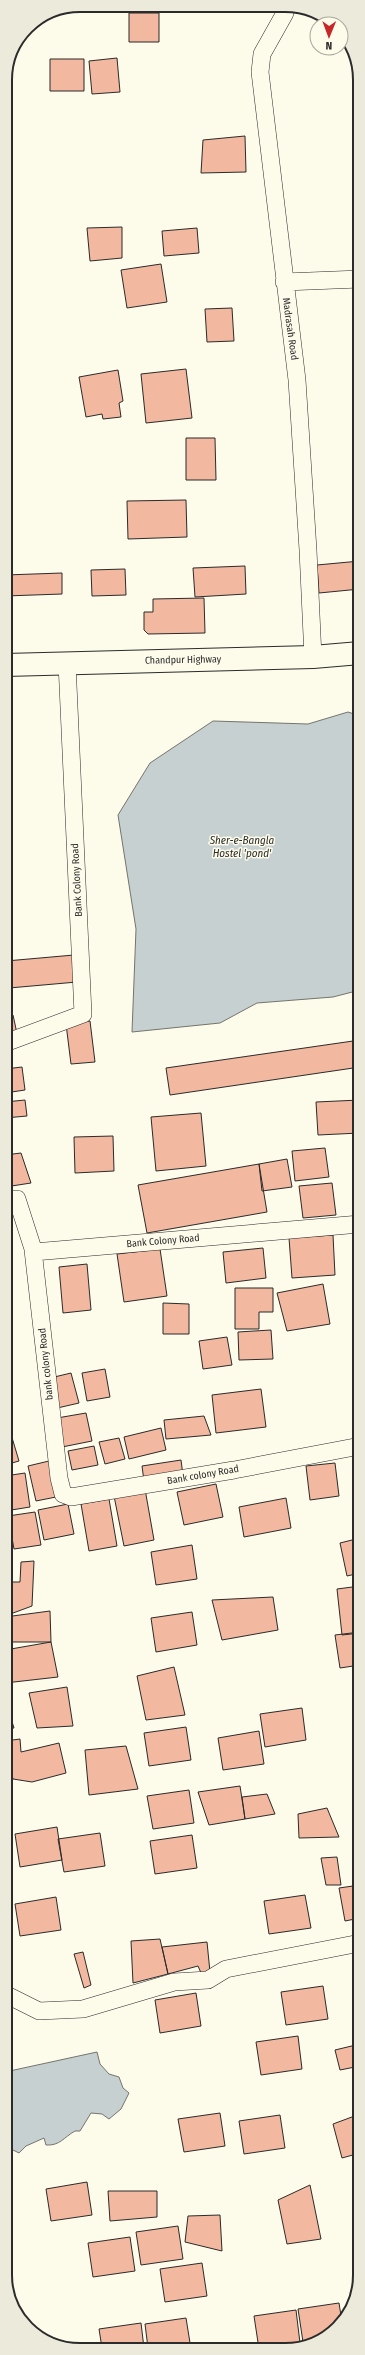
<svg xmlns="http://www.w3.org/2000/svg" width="365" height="2355" font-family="'Fira Sans Condensed',sans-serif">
	<rect width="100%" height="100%" fill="#fdfbea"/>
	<path fill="#c7d0d0" stroke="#74746e" d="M 348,712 L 360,716 L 360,990 L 333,997 L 257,1003 L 220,1023 L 132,1032 L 136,929 L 118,815 L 150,763 L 213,721 L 308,724 Z
		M 97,2052 L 100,2064 L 109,2074 L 119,2077 L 123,2088 L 129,2093 L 121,2109 L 109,2119 L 102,2114 L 91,2113 L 80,2131 L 75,2131 C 64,2137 60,2146 46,2145 L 44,2138 L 26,2146 L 19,2153 L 11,2149 L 5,2140 L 5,2072 Z"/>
	<path fill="#f2b8a0" stroke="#2b2b2b" d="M 129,13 L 159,13 L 159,42 L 129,42 Z
		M 117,58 L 120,92 L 92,94 L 89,61 Z
		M 50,59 L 84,59 L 84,91 L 50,91 Z
		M 245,136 L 246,172 L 201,173 L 203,140 Z
		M 122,227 L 122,258 L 90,261 L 87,228 Z
		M 197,228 L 199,253 L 164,256 L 162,231 Z
		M 161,264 L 167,302 L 127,308 L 121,270 Z
		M 232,308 L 234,341 L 207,342 L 205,309 Z
		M 186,369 L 192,418 L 146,423 L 141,374 Z
		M 118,370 L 123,401 L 119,403 L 121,417 L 103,419 L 102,414 L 86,417 L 79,377 Z
		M 186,438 L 215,438 L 216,480 L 186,480 Z
		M 186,500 L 187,537 L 128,539 L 127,501 Z
		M 360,561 L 360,589 L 319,593 L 317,565 Z
		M 245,566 L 246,594 L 195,597 L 193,568 Z
		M 125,569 L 126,595 L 92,596 L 91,570 Z
		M 62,573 L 62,594 L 5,596 L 5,575 Z
		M 204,598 L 205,633 L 148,634 L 144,630 L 144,612 L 153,612 L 153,599 Z
		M 74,955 L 77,982 L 9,988 L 6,961 Z
		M 13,1015 L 18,1038 L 5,1040 L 5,1017 Z
		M 90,1021 L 95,1062 L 71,1064 L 66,1024 Z
		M 360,1040 L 360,1067 L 170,1095 L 166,1068 Z
		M 22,1067 L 25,1090 L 5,1093 L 5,1069 Z
		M 25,1100 L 27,1116 L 5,1118 L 5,1102 Z
		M 360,1100 L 360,1133 L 318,1135 L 316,1102 Z
		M 201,1113 L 206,1166 L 156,1171 L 151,1117 Z
		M 113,1136 L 114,1171 L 75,1173 L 74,1137 Z
		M 325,1148 L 329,1177 L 295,1181 L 292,1151 Z
		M 21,1153 L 31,1183 L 5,1187 L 5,1155 Z
		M 287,1159 L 292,1187 L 262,1191 L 259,1164 Z
		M 259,1164 L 267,1212 L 147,1233 L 138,1185 Z
		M 332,1183 L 336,1215 L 303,1218 L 299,1186 Z
		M 333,1235 L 335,1275 L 292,1278 L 289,1238 Z
		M 263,1248 L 266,1278 L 226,1283 L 223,1252 Z
		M 160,1249 L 167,1296 L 124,1302 L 117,1254 Z
		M 87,1264 L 91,1310 L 63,1313 L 59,1267 Z
		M 323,1284 L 330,1324 L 287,1331 L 277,1293 Z
		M 235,1288 L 273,1288 L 273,1312 L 259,1312 L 259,1329 L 235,1329 Z
		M 163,1303 L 189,1304 L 189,1334 L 163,1334 Z
		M 271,1330 L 273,1359 L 239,1360 L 238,1332 Z
		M 227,1337 L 232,1365 L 203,1369 L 199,1341 Z
		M 105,1369 L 110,1397 L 87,1401 L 82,1373 Z
		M 71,1373 L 79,1403 L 53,1409 L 46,1379 Z
		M 261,1389 L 266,1427 L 216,1433 L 212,1395 Z
		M 86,1413 L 92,1441 L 62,1447 L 57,1418 Z
		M 204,1416 L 211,1435 L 166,1439 L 164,1420 Z
		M 8,1424 L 19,1461 L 5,1465 L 5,1425 Z
		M 161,1428 L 166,1450 L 129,1459 L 124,1437 Z
		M 119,1438 L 125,1459 L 105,1464 L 99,1442 Z
		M 94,1446 L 98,1465 L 72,1470 L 68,1451 Z
		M 181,1460 L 184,1483 L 145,1489 L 142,1466 Z
		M 49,1461 L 56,1497 L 36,1501 L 28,1466 Z
		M 335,1463 L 339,1496 L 310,1500 L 306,1466 Z
		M 25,1473 L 30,1507 L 5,1511 L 5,1476 Z
		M 216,1484 L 223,1517 L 184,1525 L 177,1492 Z
		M 145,1489 L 154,1540 L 124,1546 L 114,1496 Z
		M 286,1498 L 291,1528 L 244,1537 L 239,1507 Z
		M 109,1499 L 117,1546 L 89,1551 L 81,1504 Z
		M 68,1504 L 74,1534 L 44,1540 L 38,1510 Z
		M 35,1512 L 41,1545 L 14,1549 L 8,1516 Z
		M 360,1538 L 360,1573 L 347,1576 L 340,1543 Z
		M 192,1545 L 197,1579 L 156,1585 L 151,1552 Z
		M 34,1561 L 32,1606 L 5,1616 L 5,1582 L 20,1582 L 21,1562 Z
		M 360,1586 L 360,1633 L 342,1635 L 337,1589 Z
		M 273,1597 L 278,1630 L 222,1640 L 212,1600 Z
		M 50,1611 L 51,1642 L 5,1642 L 5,1617 Z
		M 192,1612 L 197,1645 L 156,1652 L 151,1618 Z
		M 360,1632 L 360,1665 L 340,1668 L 335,1635 Z
		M 51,1642 L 58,1677 L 5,1683 L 5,1650 Z
		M 174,1667 L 185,1715 L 146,1720 L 137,1676 Z
		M 67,1687 L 73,1726 L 37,1728 L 29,1693 Z
		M 5,1699 L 14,1728 L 5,1729 Z
		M 302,1708 L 306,1740 L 265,1747 L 260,1714 Z
		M 186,1727 L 191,1760 L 149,1766 L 144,1733 Z
		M 259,1731 L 264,1764 L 223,1770 L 218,1738 Z
		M 20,1739 L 21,1752 L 59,1743 L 66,1773 L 32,1782 L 13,1779 L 5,1751 L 5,1741 Z
		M 126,1746 L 138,1789 L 89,1795 L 85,1750 Z
		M 360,1748 L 360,1776 L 355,1776 L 354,1749 Z
		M 360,1783 L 360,1813 L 356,1784 Z
		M 240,1786 L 245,1819 L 209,1825 L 198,1792 Z
		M 189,1790 L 194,1823 L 153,1829 L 147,1796 Z
		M 267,1794 L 275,1814 L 245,1819 L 242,1797 Z
		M 327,1808 L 339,1837 L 299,1838 L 298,1814 Z
		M 57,1827 L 62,1860 L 20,1867 L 15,1834 Z
		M 100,1833 L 105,1866 L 64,1872 L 58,1839 Z
		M 192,1835 L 197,1868 L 155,1874 L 150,1841 Z
		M 337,1857 L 341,1885 L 326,1885 L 321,1858 Z
		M 8,1884 L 12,1917 L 5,1918 L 5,1885 Z
		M 360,1885 L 360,1918 L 345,1921 L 339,1888 Z
		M 305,1895 L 311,1928 L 269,1934 L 264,1901 Z
		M 56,1897 L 61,1930 L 20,1936 L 15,1904 Z
		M 160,1939 L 168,1974 L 133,1983 L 131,1941 Z
		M 207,1942 L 210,1972 L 202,1975 L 198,1966 L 168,1974 L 162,1947 Z
		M 83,1952 L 91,1985 L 84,1988 L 74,1954 Z
		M 360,1952 L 360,1981 L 357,1982 L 354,1953 Z
		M 323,1986 L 328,2019 L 286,2025 L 281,1992 Z
		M 196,1993 L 201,2026 L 160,2033 L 155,2000 Z
		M 298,2036 L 302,2069 L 261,2075 L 256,2042 Z
		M 360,2044 L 360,2066 L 340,2070 L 335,2050 Z
		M 220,2113 L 225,2146 L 184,2152 L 178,2119 Z
		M 360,2114 L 360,2153 L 342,2158 L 333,2124 Z
		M 280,2115 L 285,2148 L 244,2154 L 239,2121 Z
		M 87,2182 L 92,2215 L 51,2221 L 46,2189 Z
		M 310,2185 L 321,2239 L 287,2244 L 278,2200 Z
		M 108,2191 L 157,2191 L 157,2217 L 110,2221 Z
		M 220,2215 L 222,2251 L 185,2242 L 188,2216 Z
		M 178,2226 L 183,2259 L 141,2265 L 136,2232 Z
		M 130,2237 L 135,2271 L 93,2277 L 88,2243 Z
		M 202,2263 L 207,2296 L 165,2302 L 160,2269 Z
		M 339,2303 L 342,2322 L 338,2328 L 303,2342 L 298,2309 Z
		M 296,2310 L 300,2343 L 259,2349 L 254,2316 Z
		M 186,2318 L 191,2349 L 148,2348 L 145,2324 Z
		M 141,2323 L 144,2348 L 102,2348 L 99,2329 Z"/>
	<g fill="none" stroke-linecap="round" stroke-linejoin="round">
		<defs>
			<path id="minor" d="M 285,7 L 285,13 L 262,54 L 260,72 L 297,380 L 308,550 L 313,657
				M 284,282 L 360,279
				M 5,1043 L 83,1014 L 67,663
				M 5,1199 L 17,1199 L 34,1252 L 360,1224
				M 33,1250 L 59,1478 L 63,1494 L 71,1497 L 234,1470 L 360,1446
				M 5,1994 L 39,2011 L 83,2009 L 174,1982 L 208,1980 L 226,1969 L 360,1943"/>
			<path id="primary" d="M 5,665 L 313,657 L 360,653"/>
		</defs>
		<use href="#minor" stroke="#2b2b2b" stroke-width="18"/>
		<use href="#primary" stroke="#2b2b2b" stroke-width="24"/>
		<use href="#minor" stroke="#fdfbea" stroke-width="17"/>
		<use href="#primary" stroke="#fdfbea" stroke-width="22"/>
	</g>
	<g text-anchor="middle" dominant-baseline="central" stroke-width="3" stroke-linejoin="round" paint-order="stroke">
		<g font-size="10" fill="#2b2b2b" stroke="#fdfbea">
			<text transform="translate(290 329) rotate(82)">Madrasah Road</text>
			<text transform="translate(183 660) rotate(-1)">Chandpur Highway</text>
			<text transform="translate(77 880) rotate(-93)">Bank Colony Road</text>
			<text transform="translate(163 1241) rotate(-5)">Bank Colony Road</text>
			<text transform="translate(46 1364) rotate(-96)">bank colony Road</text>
			<text transform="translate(203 1475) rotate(-10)">Bank colony Road</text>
		</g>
		<g font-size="11" font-style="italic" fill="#2b2b2b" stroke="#fdfbea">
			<text x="242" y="840">Sher-e-Bangla<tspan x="242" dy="13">Hostel 'pond'</tspan></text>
		</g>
	</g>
	<path d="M0 0H365V2355H0ZM80 12H285A68 68 0 0 1 353 80V2275A68 68 0 0 1 285 2343H80A68 68 0 0 1 12 2275V80A68 68 0 0 1 80 12Z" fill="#eceadb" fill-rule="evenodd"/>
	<path fill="none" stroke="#2b2b2b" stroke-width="2" d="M80 12H285A68 68 0 0 1 353 80V2275A68 68 0 0 1 285 2343H80A68 68 0 0 1 12 2275V80A68 68 0 0 1 80 12Z"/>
	<g transform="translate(329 36) rotate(181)"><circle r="19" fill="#fdfbea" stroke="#a9a89e"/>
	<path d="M0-3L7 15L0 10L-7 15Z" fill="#c62828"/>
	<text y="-6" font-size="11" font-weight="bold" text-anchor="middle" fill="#2b2b2b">N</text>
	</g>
</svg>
